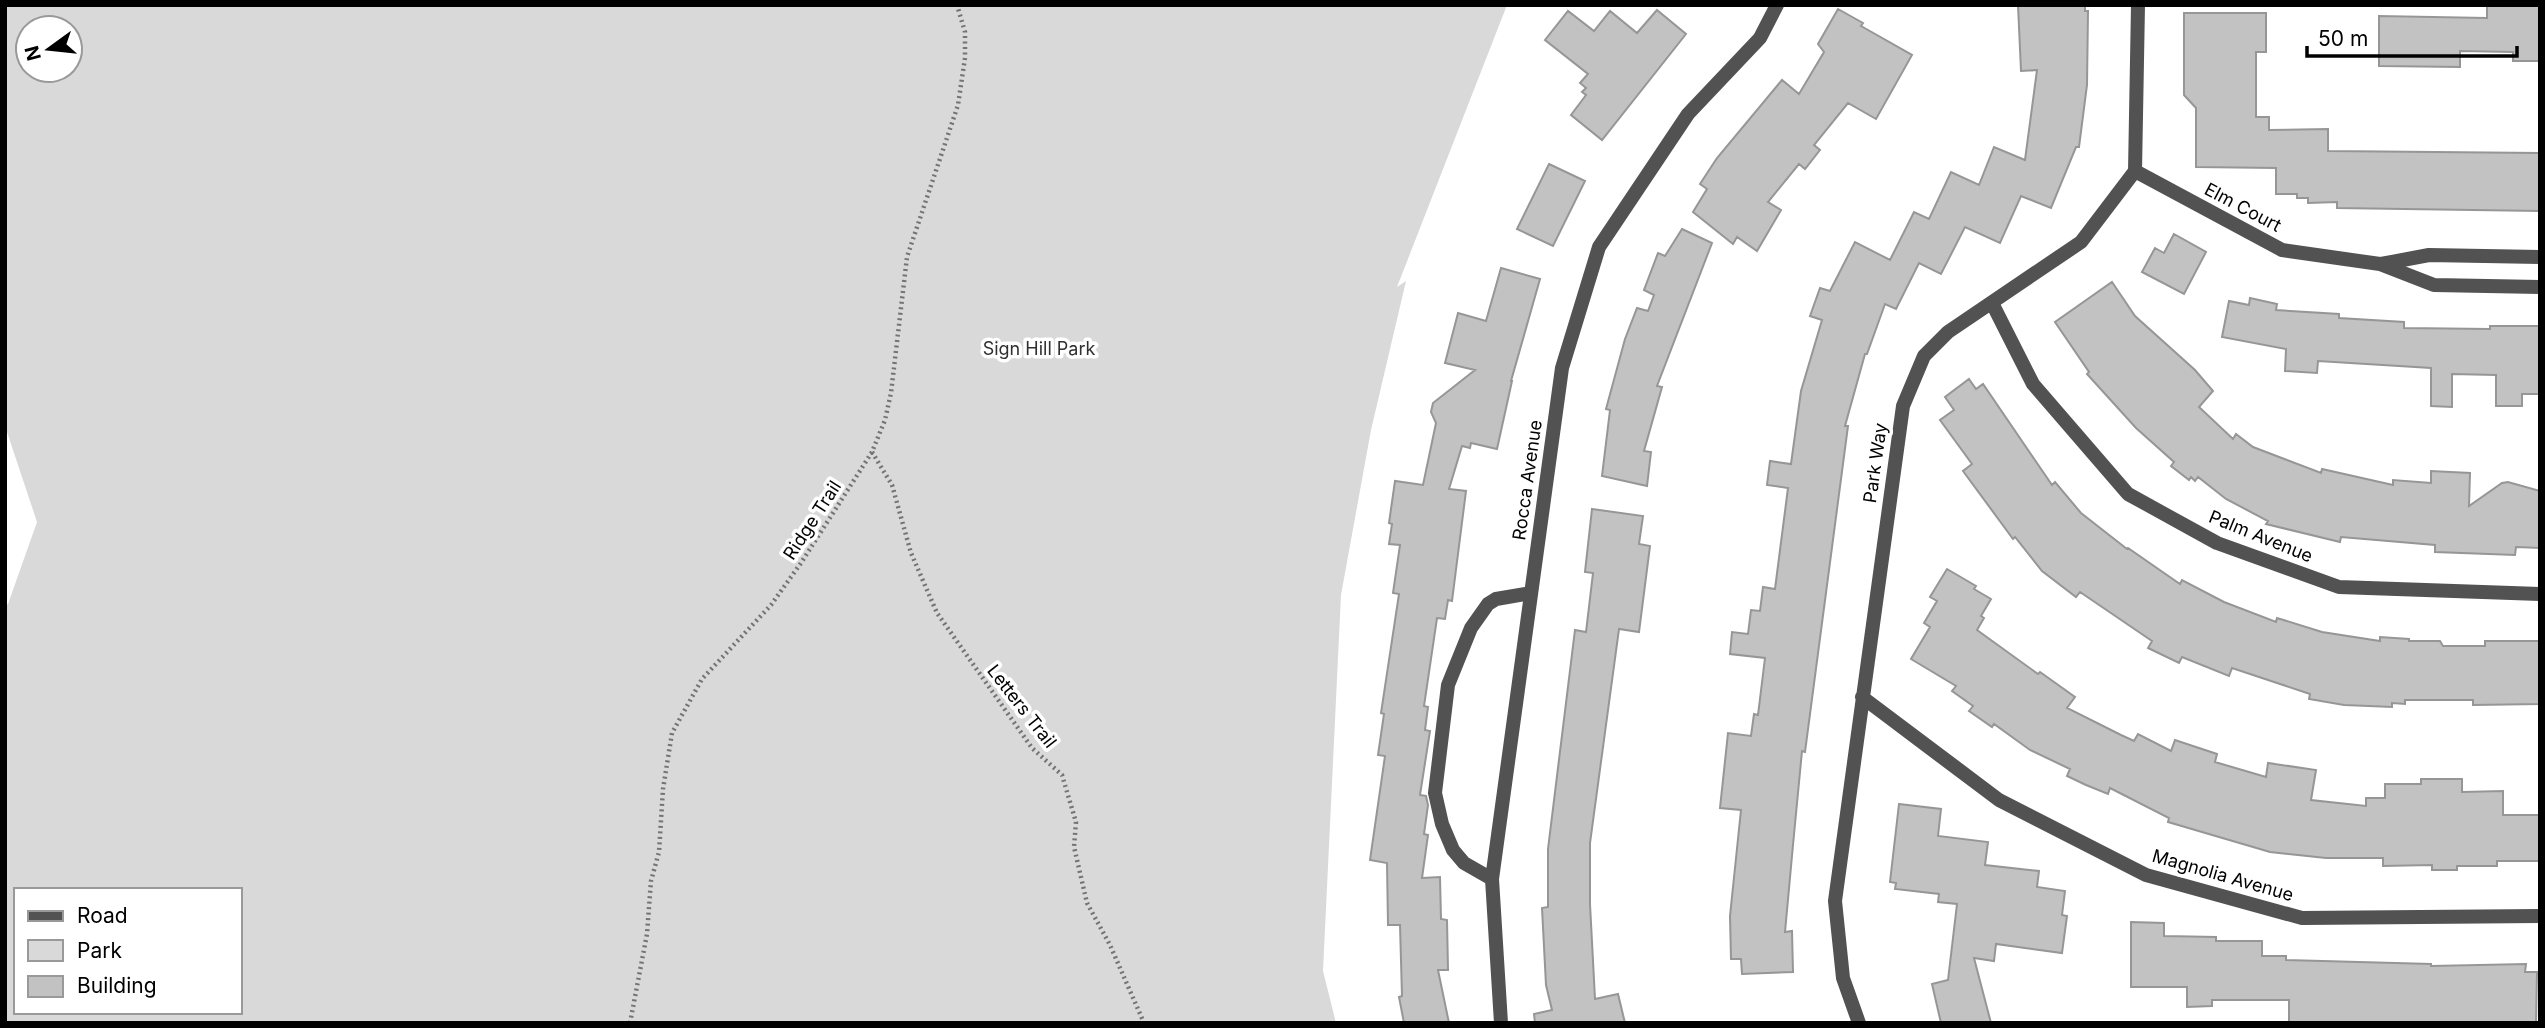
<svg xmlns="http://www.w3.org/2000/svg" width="2545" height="1028" font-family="Inter,sans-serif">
	<rect width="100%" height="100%" fill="#fff"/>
	<path fill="#d9d9d9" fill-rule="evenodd" d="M 5,5 L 1507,5 L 1397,287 L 1406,281 L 1371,430 L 1341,595 L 1323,971 L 1336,1023 L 5,1023 L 5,606 L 8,604 L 37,522 L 5,426 ZM 28,28 L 70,28 L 70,70 L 28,70 ZM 16,890 L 240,890 L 240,1012 L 16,1012 Z"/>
	<path fill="#c2c2c2" stroke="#969696" stroke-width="2" d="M 2018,5 L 2085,5 L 2085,11 L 2088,11 L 2087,85 L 2079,147 L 2076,147 L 2051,208 L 2021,196 L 2000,243 L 1965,227 L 1941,274 L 1919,263 L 1896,309 L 1885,304 L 1867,354 L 1865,354 L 1845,426 L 1848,426 L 1805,752 L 1802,751 L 1793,845 L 1785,932 L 1792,931 L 1793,972 L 1742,974 L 1741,959 L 1731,959 L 1730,916 L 1741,810 L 1720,808 L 1728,733 L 1751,736 L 1754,714 L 1758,715 L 1765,658 L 1730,654 L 1732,632 L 1748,634 L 1751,610 L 1760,611 L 1763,587 L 1775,589 L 1788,488 L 1767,485 L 1770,461 L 1791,464 L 1801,391 L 1822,320 L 1810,316 L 1820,288 L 1830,291 L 1855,242 L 1890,260 L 1914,212 L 1929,219 L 1951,172 L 1979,185 L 1994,147 L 2025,160 L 2037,70 L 2021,71 Z
		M 2487,5 L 2540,5 L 2540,61 L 2513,61 L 2513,52 L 2460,51 L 2460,67 L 2379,66 L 2379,16 L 2487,18 Z
		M 1838,9 L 1863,23 L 1861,26 L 1912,55 L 1876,119 L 1848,103 L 1814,145 L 1820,150 L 1805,169 L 1799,164 L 1768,202 L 1781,210 L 1757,251 L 1737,237 L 1733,244 L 1693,212 L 1707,189 L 1700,184 L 1717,158 L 1782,80 L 1799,94 L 1824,52 L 1818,44 Z
		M 1657,10 L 1686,34 L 1602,140 L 1571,115 L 1586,95 L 1582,92 L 1586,88 L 1580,83 L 1588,74 L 1545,40 L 1568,11 L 1594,31 L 1610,11 L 1637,33 Z
		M 2184,13 L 2266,13 L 2266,52 L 2256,52 L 2256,117 L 2269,117 L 2269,130 L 2328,129 L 2328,151 L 2540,153 L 2540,211 L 2337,208 L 2337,202 L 2308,203 L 2308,198 L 2297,198 L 2297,194 L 2276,194 L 2276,168 L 2196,167 L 2196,108 L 2184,95 Z
		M 1549,164 L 1585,181 L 1553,246 L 1517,229 Z
		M 1682,229 L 1712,243 L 1657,386 L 1662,387 L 1644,451 L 1651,452 L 1647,486 L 1602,476 L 1610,410 L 1606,409 L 1625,339 L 1637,308 L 1648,311 L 1654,295 L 1644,290 L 1658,253 L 1665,256 Z
		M 2174,234 L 2206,252 L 2184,294 L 2142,272 L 2155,248 L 2164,253 Z
		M 1501,268 L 1540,279 L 1511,381 L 1512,381 L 1497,449 L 1471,443 L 1470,448 L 1462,446 L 1449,489 L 1466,491 L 1452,601 L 1448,600 L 1445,619 L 1437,618 L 1424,706 L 1428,707 L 1425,730 L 1430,731 L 1420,795 L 1426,796 L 1428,805 L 1424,834 L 1428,835 L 1422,878 L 1440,877 L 1441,919 L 1447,920 L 1448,970 L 1438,970 L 1449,1023 L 1404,1023 L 1399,997 L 1402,996 L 1400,925 L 1388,925 L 1387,863 L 1370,860 L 1385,756 L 1378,755 L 1384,714 L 1381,713 L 1399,594 L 1393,593 L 1400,545 L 1389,544 L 1392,524 L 1389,523 L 1395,481 L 1423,485 L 1436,423 L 1431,412 L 1433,403 L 1475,370 L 1445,363 L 1458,313 L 1486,321 Z
		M 2112,282 L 2135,316 L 2195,370 L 2213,391 L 2199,407 L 2233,439 L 2236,434 L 2253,447 L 2321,473 L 2322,469 L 2393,485 L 2393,480 L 2431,483 L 2431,471 L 2470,473 L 2469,506 L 2502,483 L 2508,482 L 2540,491 L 2540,548 L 2516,547 L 2515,555 L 2435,552 L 2435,545 L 2341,537 L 2340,542 L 2266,524 L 2268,521 L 2226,499 L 2198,477 L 2195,481 L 2191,477 L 2189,480 L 2171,466 L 2174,462 L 2136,428 L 2087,374 L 2089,372 L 2055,322 Z
		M 2250,298 L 2277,304 L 2276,310 L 2339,314 L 2339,318 L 2404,322 L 2404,328 L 2490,329 L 2490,326 L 2540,326 L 2540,394 L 2522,394 L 2522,406 L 2496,406 L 2496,375 L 2452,374 L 2452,407 L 2431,406 L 2431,368 L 2318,361 L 2317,373 L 2285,371 L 2286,349 L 2222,337 L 2229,301 L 2249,305 Z
		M 1969,379 L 1976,389 L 1983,384 L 2052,485 L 2055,482 L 2081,513 L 2127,549 L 2128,548 L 2180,584 L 2182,580 L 2224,602 L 2276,622 L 2277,618 L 2322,632 L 2380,641 L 2380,637 L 2409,639 L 2409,641 L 2440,641 L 2443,646 L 2485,646 L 2485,641 L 2540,641 L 2540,704 L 2473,705 L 2473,700 L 2405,700 L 2405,704 L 2392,703 L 2392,707 L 2344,705 L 2309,699 L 2310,694 L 2232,668 L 2229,676 L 2182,657 L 2179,663 L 2148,648 L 2152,641 L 2080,592 L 2076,597 L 2042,571 L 2015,537 L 2013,539 L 1963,471 L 1972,464 L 1940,420 L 1954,410 L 1945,397 Z
		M 1592,509 L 1643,516 L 1639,544 L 1650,546 L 1639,632 L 1619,629 L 1590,843 L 1590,904 L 1595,999 L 1618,994 L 1625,1023 L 1535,1023 L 1534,1014 L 1552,1010 L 1546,985 L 1542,908 L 1548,907 L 1548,849 L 1575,630 L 1586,632 L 1593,573 L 1585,572 Z
		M 1947,569 L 1976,586 L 1974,589 L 1991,599 L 1981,616 L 1984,618 L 1977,630 L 2038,674 L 2040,672 L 2075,697 L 2067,708 L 2121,735 L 2134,741 L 2138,734 L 2171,751 L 2175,740 L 2217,754 L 2215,762 L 2266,777 L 2268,763 L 2316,770 L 2311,800 L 2366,806 L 2366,798 L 2385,798 L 2385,784 L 2421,784 L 2421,779 L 2462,779 L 2462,792 L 2503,791 L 2503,815 L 2540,815 L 2540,861 L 2497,861 L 2497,866 L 2457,866 L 2457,870 L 2432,870 L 2432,865 L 2383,866 L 2383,858 L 2326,858 L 2270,852 L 2168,822 L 2169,818 L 2110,788 L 2108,794 L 2086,785 L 2067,776 L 2070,769 L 2030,750 L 1994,724 L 1992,727 L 1969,711 L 1973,706 L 1952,691 L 1956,686 L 1911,659 L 1930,627 L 1924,623 L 1937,601 L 1930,597 Z
		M 1899,804 L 1941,809 L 1938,836 L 1988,842 L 1985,865 L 2039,871 L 2037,887 L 2065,891 L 2062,915 L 2067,916 L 2062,953 L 1996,944 L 1994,961 L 1974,958 L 1991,1023 L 1941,1023 L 1932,984 L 1948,980 L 1957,904 L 1938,902 L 1939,894 L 1895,889 L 1896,883 L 1890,882 Z
		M 2131,922 L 2164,923 L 2164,936 L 2216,937 L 2216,941 L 2262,941 L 2262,956 L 2286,956 L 2286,960 L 2431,964 L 2431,966 L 2526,964 L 2525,972 L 2537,972 L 2536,1023 L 2289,1023 L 2289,1000 L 2212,1000 L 2212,1006 L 2187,1007 L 2187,987 L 2131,987 Z"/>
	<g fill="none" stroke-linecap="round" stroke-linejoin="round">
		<path stroke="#747474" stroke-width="4.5" stroke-dasharray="2 3.5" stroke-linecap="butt" d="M 872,452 L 892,485 L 911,553 L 937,613 L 1032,748 L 1062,775 L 1076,822 L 1074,847 L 1087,903 L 1110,945 L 1144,1023
			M 630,1023 L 647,934 L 651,881 L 659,852 L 663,789 L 672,733 L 702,679 L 771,605 L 801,563 L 872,452 L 885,420 L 891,393 L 907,257 L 958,105 L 965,58 L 965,32 L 957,5"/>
		<path stroke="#525252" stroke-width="14" d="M 1492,879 L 1464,863 L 1453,850 L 1442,824 L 1435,793 L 1448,685 L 1471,628 L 1488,604 L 1496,599 L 1531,593"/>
		<path stroke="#525252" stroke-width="14" d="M 2135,171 L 2282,250 L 2380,264 L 2434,285 L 2540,287
			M 2381,264 L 2429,255 L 2540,257
			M 1992,303 L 2033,384 L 2128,494 L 2217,543 L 2339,587 L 2540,594
			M 1862,697 L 1999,800 L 2146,875 L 2302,918 L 2540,916
			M 1501,1023 L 1492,879 L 1562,368 L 1599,247 L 1688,114 L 1760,38 L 1777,5
			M 1859,1023 L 1843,978 L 1835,901 L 1903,406 L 1924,356 L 1948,332 L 2081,242 L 2135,171 L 2138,5"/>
	</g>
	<g text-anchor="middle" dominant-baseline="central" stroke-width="7" stroke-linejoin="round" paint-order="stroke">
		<g font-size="18" fill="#000" stroke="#fff">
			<text transform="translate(2243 207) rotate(28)">Elm Court</text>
			<text transform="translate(1875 463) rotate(-82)">Park Way</text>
			<text transform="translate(1527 480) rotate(-82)">Rocca Avenue</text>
			<text transform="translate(812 520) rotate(-57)">Ridge Trail</text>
			<text transform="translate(2261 536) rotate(22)">Palm Avenue</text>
			<text transform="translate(1022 706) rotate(52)">Letters Trail</text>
			<text transform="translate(2223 875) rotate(16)">Magnolia Avenue</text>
		</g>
		<g font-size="18" fill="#303030" stroke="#fff">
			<text x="1039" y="348">Sign Hill Park</text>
		</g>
	</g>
	<rect width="2545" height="1028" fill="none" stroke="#000000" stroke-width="14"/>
	<rect x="14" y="888" width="228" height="126" fill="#ffffff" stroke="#999999" stroke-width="2"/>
	<rect x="28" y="911" width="35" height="10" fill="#525252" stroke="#999999" stroke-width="2"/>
	<text x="77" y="923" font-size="21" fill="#000000">Road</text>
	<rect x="28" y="940" width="35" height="21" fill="#d9d9d9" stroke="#999999" stroke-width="2"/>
	<text x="77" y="958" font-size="21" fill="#000000">Park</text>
	<rect x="28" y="976" width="35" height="21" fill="#c2c2c2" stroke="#999999" stroke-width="2"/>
	<text x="77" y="993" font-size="21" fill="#000000">Building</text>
	<g transform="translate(49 49) rotate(255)"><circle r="33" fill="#ffffff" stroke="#999999" stroke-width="2"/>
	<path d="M0-5L12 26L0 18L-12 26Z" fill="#000000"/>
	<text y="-10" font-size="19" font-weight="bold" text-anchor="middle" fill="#000000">N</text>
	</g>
	<path d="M2307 46v10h210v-10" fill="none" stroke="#000000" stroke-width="3.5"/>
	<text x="2318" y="46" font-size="21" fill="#000000" stroke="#ffffff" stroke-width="5" paint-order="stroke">50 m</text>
</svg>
